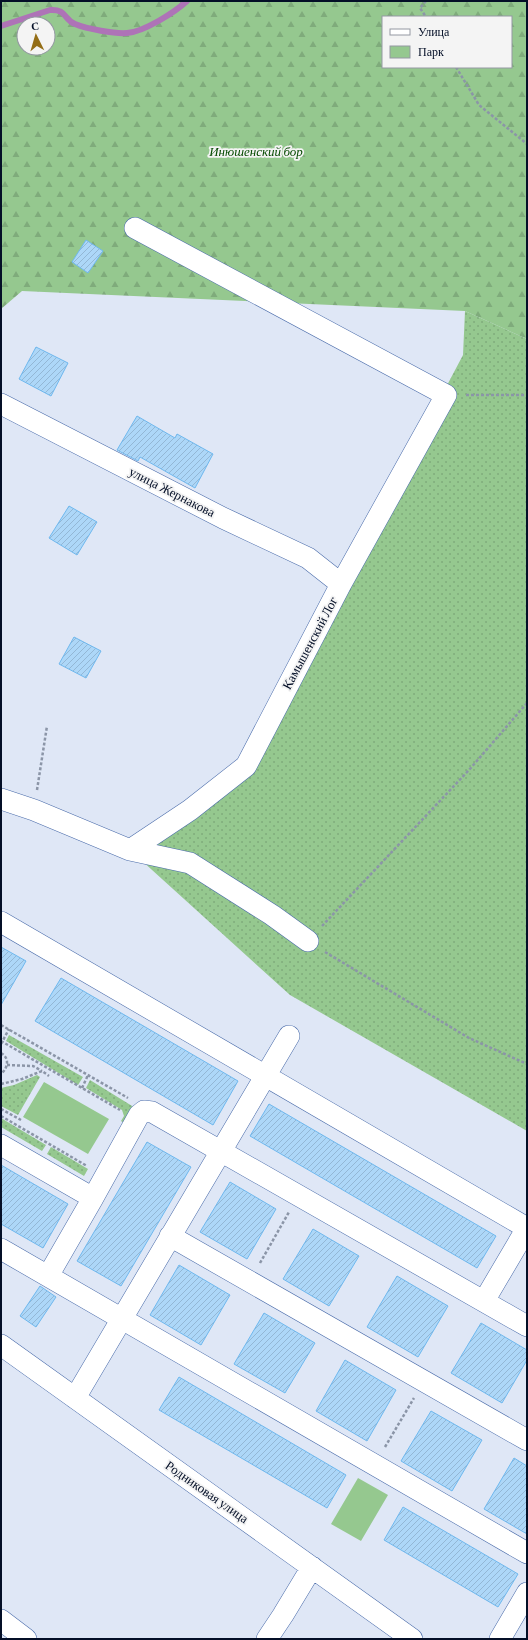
<svg xmlns="http://www.w3.org/2000/svg" width="528" height="1640" font-family="'Crimson Pro',serif">
	<defs>
		<pattern id="grass-dots" width="8" height="8" patternUnits="userSpaceOnUse"><rect width="8" height="8" fill="#95c88f"/><path d="M2 2h.1M6 6h.1" fill="none" stroke="#7fab7b" stroke-width="1.8" stroke-linecap="round"/></pattern>
		<pattern id="forest-firs" width="22" height="20" patternUnits="userSpaceOnUse"><rect width="22" height="20" fill="#95c88f"/><path d="M5 1l3.5 6h-7zM16 11l3.5 6h-7z" fill="#7fab7b"/></pattern>
		<pattern id="building-hatch" width="6" height="6" patternUnits="userSpaceOnUse"><rect width="6" height="6" fill="#add7f8"/><path d="M-1 1l2-2M0 6l6-6M5 7l2-2" fill="none" stroke="#93b7d5"/></pattern>
	</defs>
	<rect width="100%" height="100%" fill="#dfe7f6"/>
	<path fill="url(#grass-dots)" d="M 465,311 L 527,339 L 527,1131 L 290,995 L 130,850 L 246,766 L 463,355 Z
		M 9,1035 L 83,1077 L 78,1085 L 6,1041 Z
		M 37,1075 L 40,1077 L 18,1115 L 1,1106 L 1,1088 L 14,1085 Z
		M 90,1080 L 137,1109 L 128,1125 L 121,1121 L 124,1116 L 122,1110 L 86,1088 Z
		M 1,1118 L 46,1145 L 42,1151 L 1,1127 Z
		M 51,1147 L 88,1169 L 84,1176 L 47,1154 Z"/>
	<path fill="url(#forest-firs)" fill-rule="evenodd" d="M 1,1 L 527,1 L 527,339 L 465,311 L 22,291 L 1,309 ZM 383,17 L 511,17 L 511,67 L 383,67 ZM 24,24 L 48,24 L 48,48 L 24,48 Z"/>
	<path fill="#95c88f" d="M 44,1082 L 109,1119 L 88,1154 L 23,1117 Z
		M 358,1478 L 388,1495 L 361,1541 L 331,1524 Z"/>
	<g fill="none" stroke-linecap="round" stroke-linejoin="round">
		<path stroke="#ae73b7" stroke-width="6" d="M 1,26 L 50,10 C 67,9 63,19 75,24 C 87,29 115,34 127,33 C 144,32 175,12 187,1"/>
	</g>
	<path fill="url(#building-hatch)" stroke="#6fb8ee" d="M 86,240 L 103,251 L 88,273 L 72,262 Z
		M 36,347 L 68,363 L 51,396 L 19,379 Z
		M 137,416 L 175,438 L 177,434 L 213,454 L 195,488 L 140,457 L 138,461 L 117,450 Z
		M 69,506 L 97,522 L 77,555 L 49,538 Z
		M 74,637 L 101,651 L 86,678 L 59,664 Z
		M 1,947 L 26,961 L 1,1005 Z
		M 61,978 L 238,1081 L 213,1125 L 35,1021 Z
		M 269,1104 L 496,1236 L 477,1268 L 250,1136 Z
		M 147,1142 L 191,1167 L 121,1286 L 77,1261 Z
		M 1,1165 L 68,1204 L 43,1248 L 1,1224 Z
		M 230,1182 L 276,1209 L 247,1259 L 200,1232 Z
		M 313,1229 L 359,1256 L 329,1306 L 283,1279 Z
		M 179,1265 L 230,1295 L 201,1345 L 150,1315 Z
		M 397,1276 L 448,1306 L 418,1357 L 367,1327 Z
		M 40,1286 L 56,1297 L 36,1327 L 20,1316 Z
		M 264,1313 L 315,1343 L 285,1393 L 234,1364 Z
		M 481,1323 L 527,1350 L 527,1360 L 502,1403 L 451,1373 Z
		M 345,1360 L 396,1390 L 367,1441 L 316,1411 Z
		M 179,1377 L 346,1475 L 327,1508 L 159,1410 Z
		M 431,1411 L 482,1440 L 452,1491 L 401,1461 Z
		M 514,1458 L 527,1466 L 527,1534 L 484,1509 Z
		M 403,1507 L 518,1574 L 498,1607 L 384,1540 Z"/>
	<g fill="none" stroke-linecap="round" stroke-linejoin="round">
		<defs>
			<path id="minor" d="M 1,404 L 223,518 L 308,558 L 341,584
				M 1,799 L 34,810 L 130,850 L 190,863 L 272,915 L 308,941
				M 130,850 L 190,810 L 246,766 L 341,584 L 446,395 L 135,228
				M 1,922 L 527,1228
				M 1,1145 L 93,1198 L 48,1276
				M 93,1198 L 139,1115 L 144,1111 L 152,1112 L 527,1326
				M 170,1236 L 527,1440
				M 1,1249 L 527,1553
				M 484,1301 L 527,1228
				M 1,1345 L 412,1639
				M 75,1398 L 289,1036
				M 1,1620 L 26,1639
				M 267,1639 L 283,1615 L 312,1567
				M 500,1639 L 527,1593"/>
		</defs>
		<use href="#minor" stroke="#496baa" stroke-width="22"/>
		<path stroke="#8b95a7" stroke-width="2.5" stroke-dasharray="3 2" stroke-linecap="butt" d="M 426,1 L 420,8 L 426,17
			M 456,67 L 479,105 L 527,144
			M 466,395 L 527,395
			M 37,790 L 47,726
			M 322,926 L 469,770 L 527,703
			M 325,952 L 469,1038 L 527,1064
			M 1,1025 L 128,1098
			M 1,1041 L 120,1110
			M 1,1044 L 9,1029
			M 1,1053 C 10,1058 8,1068 1,1074
			M 7,1065 L 33,1066 L 42,1071
			M 1,1084 L 22,1079 L 42,1071 L 49,1076
			M 82,1088 L 88,1075
			M 1,1109 L 21,1120
			M 1,1116 L 87,1166
			M 260,1263 L 289,1212
			M 385,1447 L 414,1398"/>
		<use href="#minor" stroke="#fff" stroke-width="21"/>
	</g>
	<g text-anchor="middle" dominant-baseline="central" stroke-width="3.5" stroke-linejoin="round" paint-order="stroke">
		<g font-size="13" font-style="italic" fill="#054a01" stroke="#f4f4f4">
			<text x="256" y="151">Инюшенский бор</text>
		</g>
		<g font-size="13" fill="#040f27" stroke="#f4f4f4">
			<text transform="translate(172 492) rotate(27)">улица Жернакова</text>
			<text transform="translate(310 643) rotate(-62)">Камышенский Лог</text>
			<text transform="translate(207 1492) rotate(35)">Родниковая улица</text>
		</g>
	</g>
	<rect width="528" height="1640" fill="none" stroke="#040f27" stroke-width="4"/>
	<rect x="382" y="16" width="130" height="52" fill="#f4f4f4" stroke="#9498a2"/>
	<rect x="390" y="29" width="20" height="6" fill="#ffffff" stroke="#9498a2"/>
	<text x="418" y="36" font-size="12" fill="#040f27">Улица</text>
	<rect x="390" y="46" width="20" height="12" fill="#95c88f" stroke="#9498a2"/>
	<text x="418" y="56" font-size="12" fill="#040f27">Парк</text>
	<g transform="translate(36 36) rotate(355)"><circle r="19" fill="#f4f4f4" stroke="#9498a2"/>
	<path d="M0-3L7 15L0 10L-7 15Z" fill="#946e17"/>
	<text y="-6" font-size="11" font-weight="bold" text-anchor="middle" fill="#040f27">С</text>
	</g>
</svg>
